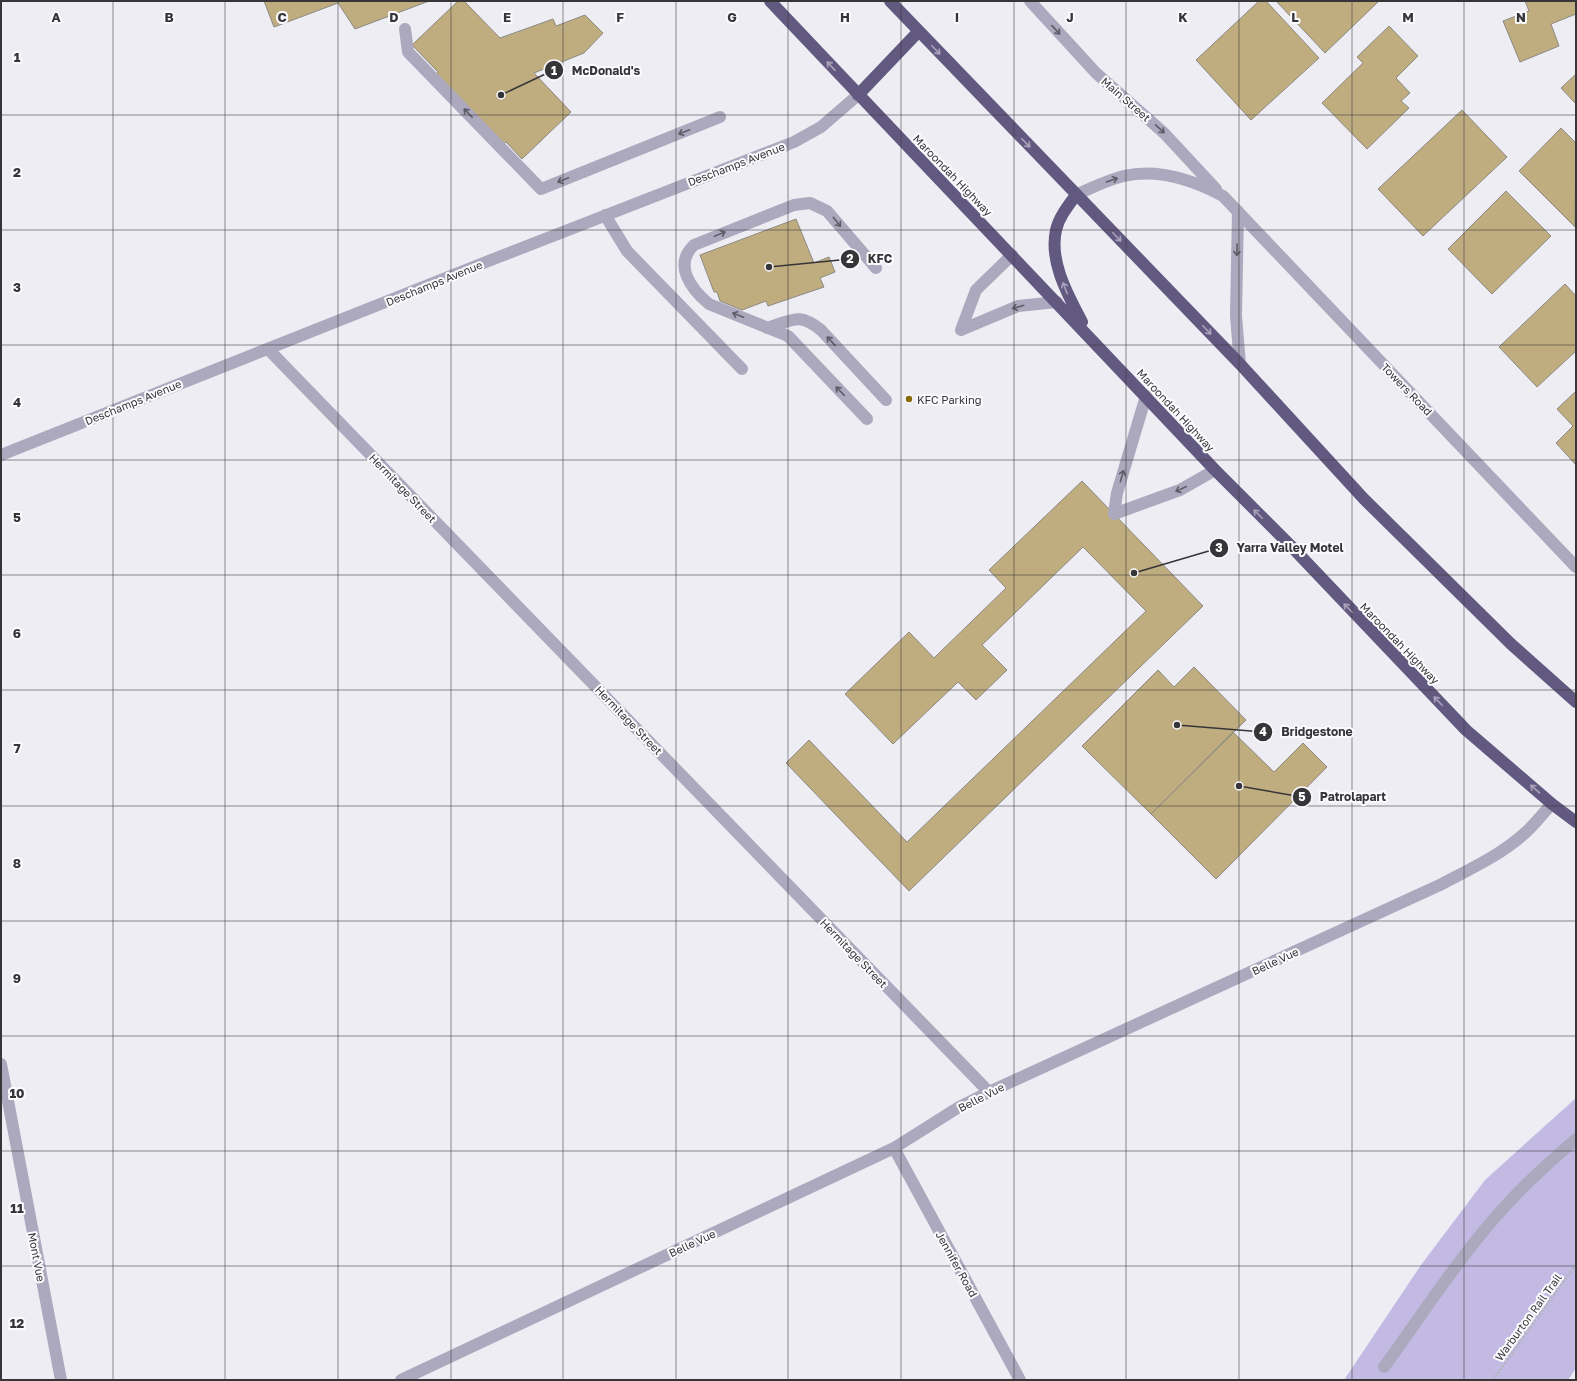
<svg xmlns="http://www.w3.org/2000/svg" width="1577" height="1381" font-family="'Golos Text',sans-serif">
	<rect width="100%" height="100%" fill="#eeedf4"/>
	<path fill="#c2bae3" d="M 1576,1098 L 1576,1368 L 1568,1380 L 1344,1380 L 1421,1265 L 1485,1180 Z"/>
	<path fill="#bfad7f" stroke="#8c8a83" d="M 264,1 L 429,1 L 355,29 L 338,3 L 274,27 Z
		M 458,1 L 464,1 L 500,38 L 553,19 L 556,26 L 585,15 L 603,33 L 584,53 L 534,73 L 571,112 L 522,159 L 506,142 L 499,149 L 432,78 L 438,72 L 412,45 Z
		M 1259,1 L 1266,1 L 1319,58 L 1251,120 L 1196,60 Z
		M 1276,1 L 1379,1 L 1325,53 Z
		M 1525,1 L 1576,1 L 1576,14 L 1551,24 L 1559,46 L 1520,62 L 1503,21 L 1529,11 Z
		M 1389,26 L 1418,56 L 1396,78 L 1410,93 L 1401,101 L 1409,108 L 1367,149 L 1322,103 L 1363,63 L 1357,57 Z
		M 1576,74 L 1576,104 L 1561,88 Z
		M 1462,110 L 1507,157 L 1423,236 L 1378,189 Z
		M 1561,128 L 1576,143 L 1575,227 L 1519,171 Z
		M 1506,191 L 1551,236 L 1492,294 L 1448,249 Z
		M 796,219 L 814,263 L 829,257 L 835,272 L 820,278 L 824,287 L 768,306 L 766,301 L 742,310 L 720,301 L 717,292 L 714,292 L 700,255 Z
		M 1565,284 L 1576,296 L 1576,351 L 1537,387 L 1499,347 Z
		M 1576,391 L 1576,465 L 1556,443 L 1573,426 L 1557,409 Z
		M 1082,481 L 1203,606 L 909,891 L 786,763 L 809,740 L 907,842 L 1146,611 L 1083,547 L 982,645 L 1007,670 L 976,700 L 958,682 L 893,744 L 845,694 L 909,632 L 934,658 L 1006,588 L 989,570 Z
		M 1194,667 L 1246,720 L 1151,814 L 1082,746 L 1158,670 L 1174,687 Z
		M 1233,732 L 1274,772 L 1303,743 L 1327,767 L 1216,879 L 1151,814 Z"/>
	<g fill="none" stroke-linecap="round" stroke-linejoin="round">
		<path stroke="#b5b4ba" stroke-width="2.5" stroke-dasharray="2 2" stroke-linecap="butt" d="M 1493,1380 L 1576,1264"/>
		<path stroke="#aca8bd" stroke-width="12" d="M 1030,1 L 1096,73 L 1164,133 L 1216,189
			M 405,29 L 408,52 L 541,189 L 720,117
			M 1076,195 C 1091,188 1107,180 1124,176 C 1159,168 1193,180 1223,196 L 1576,567
			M 1238,211 L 1236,316 L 1240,364
			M 605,215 L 627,251 L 742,369
			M 767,328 C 793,320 799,312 821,330 L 886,400
			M 961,330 L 1018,306 L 1057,302
			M 961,330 L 976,290 L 1012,255
			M 268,349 L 989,1092
			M 1146,396 L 1117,493 L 1114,514 L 1180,490 L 1215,470
			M 867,419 L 788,336 L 709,304 C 691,289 673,265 694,245 L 794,205 L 810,203 L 827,211 L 876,268
			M 1,455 L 491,260 L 794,142 L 821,127 L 858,95
			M 1,1064 L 61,1380
			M 894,1148 L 1020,1380
			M 1384,1367 C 1424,1312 1463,1251 1509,1202 C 1530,1179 1553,1159 1576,1139
			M 401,1380 L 894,1148 L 959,1107 L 989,1092 L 1442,884 C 1470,869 1501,855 1525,833 C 1535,824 1543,813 1552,804"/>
		<path stroke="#625981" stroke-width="12" d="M 770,1 L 1215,470 L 1290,545 L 1466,730 L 1552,804 L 1576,822
			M 890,1 L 1240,364 L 1364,499 L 1511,644 L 1576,702
			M 858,95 L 919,31
			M 1076,195 C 1068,206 1059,217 1056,230 C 1049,262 1068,295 1082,322"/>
	</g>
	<defs><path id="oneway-shaft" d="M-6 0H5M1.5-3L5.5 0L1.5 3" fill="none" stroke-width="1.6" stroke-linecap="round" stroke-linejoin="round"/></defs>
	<g stroke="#5f5d67">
		<use href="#oneway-shaft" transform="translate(1056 30) rotate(47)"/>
		<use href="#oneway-shaft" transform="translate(468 113) rotate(-134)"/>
		<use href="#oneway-shaft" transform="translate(1160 129) rotate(43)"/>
		<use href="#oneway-shaft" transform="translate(684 132) rotate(158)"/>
		<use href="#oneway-shaft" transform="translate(563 180) rotate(158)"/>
		<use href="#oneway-shaft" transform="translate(1112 180) rotate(-19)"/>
		<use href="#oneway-shaft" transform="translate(837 222) rotate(52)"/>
		<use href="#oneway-shaft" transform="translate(720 234) rotate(-22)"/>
		<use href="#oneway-shaft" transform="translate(1237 250) rotate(91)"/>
		<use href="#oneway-shaft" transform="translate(1018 307) rotate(164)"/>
		<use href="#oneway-shaft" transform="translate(738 315) rotate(-158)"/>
		<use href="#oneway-shaft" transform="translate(831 341) rotate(-133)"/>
		<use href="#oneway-shaft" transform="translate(840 391) rotate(-134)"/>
		<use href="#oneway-shaft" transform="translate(1122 476) rotate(-74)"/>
		<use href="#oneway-shaft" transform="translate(1181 489) rotate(155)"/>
	</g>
	<g stroke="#a7a2b9">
		<use href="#oneway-shaft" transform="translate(936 50) rotate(46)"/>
		<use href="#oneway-shaft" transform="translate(831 66) rotate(-133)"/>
		<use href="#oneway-shaft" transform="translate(1026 143) rotate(46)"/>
		<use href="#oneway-shaft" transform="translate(1117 237) rotate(46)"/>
		<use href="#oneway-shaft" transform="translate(1065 288) rotate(-111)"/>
		<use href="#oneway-shaft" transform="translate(1207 330) rotate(46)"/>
		<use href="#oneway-shaft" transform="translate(1258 514) rotate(-135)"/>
		<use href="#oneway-shaft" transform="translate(1348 608) rotate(-134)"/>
		<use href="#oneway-shaft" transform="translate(1438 701) rotate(-134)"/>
		<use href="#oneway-shaft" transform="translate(1535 789) rotate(-139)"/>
	</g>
	<path fill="none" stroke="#363538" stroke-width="1" stroke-opacity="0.55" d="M 113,1 L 113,1380M 225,1 L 225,1380M 338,1 L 338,1380M 451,1 L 451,1380M 563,1 L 563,1380M 676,1 L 676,1380M 788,1 L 788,1380M 901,1 L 901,1380M 1014,1 L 1014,1380M 1126,1 L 1126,1380M 1239,1 L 1239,1380M 1352,1 L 1352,1380M 1464,1 L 1464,1380M 1,115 L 1576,115M 1,230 L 1576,230M 1,345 L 1576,345M 1,460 L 1576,460M 1,575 L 1576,575M 1,690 L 1576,690M 1,806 L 1576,806M 1,921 L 1576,921M 1,1036 L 1576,1036M 1,1151 L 1576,1151M 1,1266 L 1576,1266"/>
	<circle fill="#896b0a" stroke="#fcfbfe" stroke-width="1.5" cx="909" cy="399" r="4"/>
	<g text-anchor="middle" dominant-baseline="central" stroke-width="4" stroke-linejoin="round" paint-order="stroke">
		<g font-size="11" fill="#363538" stroke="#fcfbfe">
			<text transform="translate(1126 99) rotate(41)">Main Street</text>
			<text transform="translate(736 164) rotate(-21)">Deschamps Avenue</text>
			<text transform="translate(953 175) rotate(46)">Maroondah Highway</text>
			<text transform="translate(434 283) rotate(-22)">Deschamps Avenue</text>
			<text transform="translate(1407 389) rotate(46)">Towers Road</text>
			<text transform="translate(133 402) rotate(-22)">Deschamps Avenue</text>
			<text transform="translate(1176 410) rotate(47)">Maroondah Highway</text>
			<text transform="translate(403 488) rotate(46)">Hermitage Street</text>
			<text transform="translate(1400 643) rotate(46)">Maroondah Highway</text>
			<text transform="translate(629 720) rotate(46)">Hermitage Street</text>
			<text transform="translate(854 953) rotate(46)">Hermitage Street</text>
			<text transform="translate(1275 961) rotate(-25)">Belle Vue</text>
			<text transform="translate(981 1097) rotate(-27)">Belle Vue</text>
			<text transform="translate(692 1243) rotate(-25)">Belle Vue</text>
			<text transform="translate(37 1257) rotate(79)">Mont Vue</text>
			<text transform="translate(957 1264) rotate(61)">Jennifer Road</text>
			<text transform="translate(1528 1317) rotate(-54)">Warburton Rail Trail</text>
		</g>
		<g font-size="11" fill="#363538" stroke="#fcfbfe" text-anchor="start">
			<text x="917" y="399">KFC Parking</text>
		</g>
	</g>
	<g font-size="13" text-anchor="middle" font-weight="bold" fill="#363538" stroke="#fcfbfe" stroke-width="4" stroke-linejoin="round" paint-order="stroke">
		<text x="56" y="22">A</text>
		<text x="169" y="22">B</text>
		<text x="282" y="22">C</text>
		<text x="394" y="22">D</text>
		<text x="507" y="22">E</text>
		<text x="620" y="22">F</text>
		<text x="732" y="22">G</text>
		<text x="845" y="22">H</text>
		<text x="957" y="22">I</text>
		<text x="1070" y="22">J</text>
		<text x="1183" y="22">K</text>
		<text x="1295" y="22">L</text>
		<text x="1408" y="22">M</text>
		<text x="1521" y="22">N</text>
		<text x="17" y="62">1</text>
		<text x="17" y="177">2</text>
		<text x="17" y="292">3</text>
		<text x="17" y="407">4</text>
		<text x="17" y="522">5</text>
		<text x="17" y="638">6</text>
		<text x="17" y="753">7</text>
		<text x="17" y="868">8</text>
		<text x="17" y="983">9</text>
		<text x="17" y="1098">10</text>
		<text x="17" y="1213">11</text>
		<text x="17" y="1328">12</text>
	</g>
	<path fill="none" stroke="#363538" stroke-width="1.5" d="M501 95L554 70M769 267L850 259M1134 573L1219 548M1177 725L1263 732M1239 786L1302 797"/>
	<g fill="#363538" stroke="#fcfbfe" stroke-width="1.5">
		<circle cx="501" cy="95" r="4"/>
		<circle cx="769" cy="267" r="4"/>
		<circle cx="1134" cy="573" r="4"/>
		<circle cx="1177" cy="725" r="4"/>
		<circle cx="1239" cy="786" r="4"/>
		<circle cx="554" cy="70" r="10"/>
		<circle cx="850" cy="259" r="10"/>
		<circle cx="1219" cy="548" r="10"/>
		<circle cx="1263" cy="732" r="10"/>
		<circle cx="1302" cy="797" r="10"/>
	</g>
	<g font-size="12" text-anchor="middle" font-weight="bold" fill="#fff">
		<text x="554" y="75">1</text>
		<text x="850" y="263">2</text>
		<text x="1219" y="552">3</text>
		<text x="1263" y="736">4</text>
		<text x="1302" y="801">5</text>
	</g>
	<g font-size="12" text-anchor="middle" font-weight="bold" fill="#363538" stroke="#fcfbfe" stroke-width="4" stroke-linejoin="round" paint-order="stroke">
		<text x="606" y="75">McDonald's</text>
		<text x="880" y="263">KFC</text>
		<text x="1290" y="552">Yarra Valley Motel</text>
		<text x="1317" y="736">Bridgestone</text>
		<text x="1353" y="801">Patrolapart</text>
	</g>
	<rect width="1577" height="1381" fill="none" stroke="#363538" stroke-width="4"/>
</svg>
